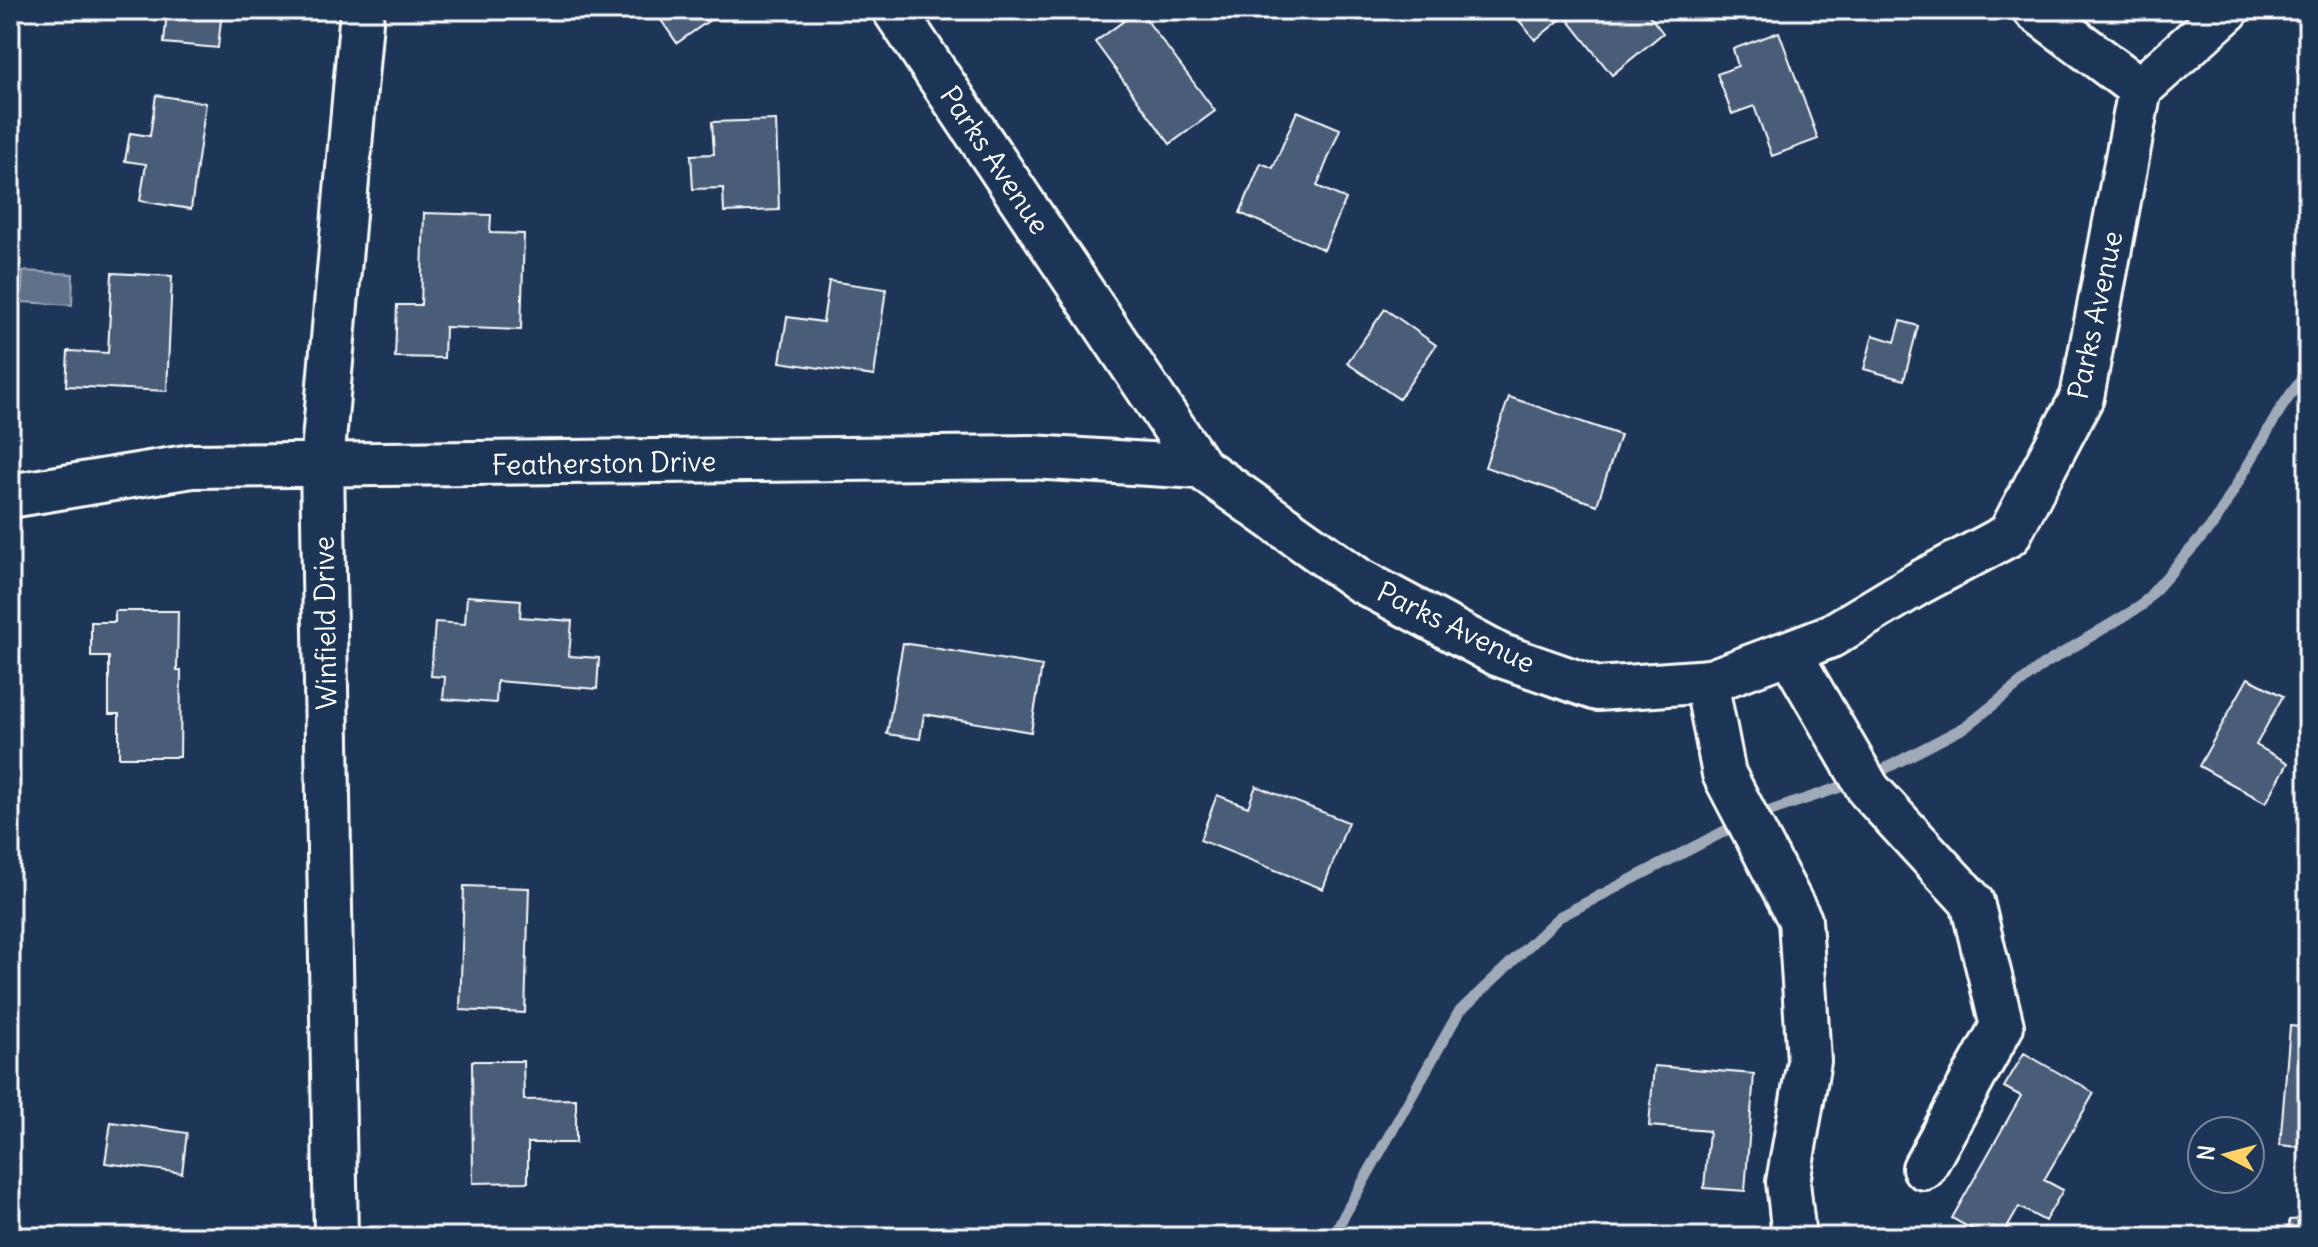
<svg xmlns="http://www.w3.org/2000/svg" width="2318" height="1247" font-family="Delius,sans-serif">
	<rect width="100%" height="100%" fill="#1d3557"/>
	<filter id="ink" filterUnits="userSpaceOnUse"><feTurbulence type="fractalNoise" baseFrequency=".0125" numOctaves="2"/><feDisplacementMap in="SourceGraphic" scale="16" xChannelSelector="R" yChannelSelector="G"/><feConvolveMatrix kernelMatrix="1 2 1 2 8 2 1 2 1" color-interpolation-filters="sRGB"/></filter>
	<g filter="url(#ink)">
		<path fill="#617289" stroke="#a0aab8" stroke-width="2" d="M 23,271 L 73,274 L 72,305 L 21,302 Z"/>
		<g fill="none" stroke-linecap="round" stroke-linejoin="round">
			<path stroke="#a0aab8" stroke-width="11" d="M 1871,776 L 1967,726 L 2043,665 L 2141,606 L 2215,522 L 2280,410 L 2308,369
				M 1332,1237 L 1459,1012 L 1559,917 L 1750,818 L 1855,782"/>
		</g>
		<path fill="#4a5d79" stroke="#fff" stroke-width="2" d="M 167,10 L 222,10 L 218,48 L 164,43 Z
			M 654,10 L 724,10 L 677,43 Z
			M 1139,10 L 1215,111 L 1170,144 L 1095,42 Z
			M 1518,10 L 1645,10 L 1663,33 L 1612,75 L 1565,16 L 1535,40 L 1514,14 Z
			M 1779,32 L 1818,139 L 1772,156 L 1754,106 L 1732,114 L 1717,74 L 1738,66 L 1733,49 Z
			M 156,95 L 206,103 L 191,209 L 140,201 L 146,164 L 125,161 L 130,133 L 150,136 Z
			M 1297,111 L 1340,129 L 1317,186 L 1346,199 L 1324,250 L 1240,213 L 1261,163 L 1273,168 Z
			M 776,120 L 779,210 L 724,212 L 723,188 L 693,189 L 691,155 L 714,154 L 712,122 Z
			M 424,213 L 491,215 L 490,233 L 524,234 L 521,330 L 445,327 L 444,358 L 395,357 L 397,305 L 421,305 Z
			M 112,273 L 172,276 L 167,391 L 66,386 L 68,351 L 108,353 Z
			M 829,281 L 886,289 L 874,376 L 780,362 L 787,317 L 823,322 Z
			M 1385,309 L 1436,345 L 1399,399 L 1347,363 Z
			M 1901,321 L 1918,326 L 1904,380 L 1864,369 L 1873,335 L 1895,342 Z
			M 1509,397 L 1620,435 L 1597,505 L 1485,467 Z
			M 467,596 L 521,600 L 520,617 L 572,621 L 569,656 L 599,658 L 597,689 L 497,681 L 496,703 L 443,699 L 445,677 L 431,676 L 435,622 L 465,624 Z
			M 115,611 L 178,611 L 177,671 L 181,671 L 180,757 L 119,757 L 119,714 L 109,714 L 109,657 L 91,657 L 91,622 L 115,622 Z
			M 903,643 L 1042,666 L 1031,732 L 924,714 L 920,739 L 887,734 Z
			M 2248,678 L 2283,696 L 2256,745 L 2288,763 L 2266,803 L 2199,766 Z
			M 1256,786 L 1348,822 L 1323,889 L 1200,840 L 1217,795 L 1248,807 Z
			M 464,886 L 529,888 L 525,1013 L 460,1010 Z
			M 2290,1026 L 2308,1028 L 2308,1148 L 2280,1145 Z
			M 2024,1053 L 2094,1093 L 2044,1180 L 2063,1190 L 2045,1221 L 2019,1207 L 2002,1237 L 1986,1237 L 1952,1218 L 2021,1096 L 2004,1087 Z
			M 472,1061 L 523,1061 L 524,1100 L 576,1099 L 576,1143 L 528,1143 L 528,1182 L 473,1183 Z
			M 1654,1066 L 1754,1074 L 1745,1191 L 1704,1188 L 1709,1131 L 1649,1126 Z
			M 111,1122 L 187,1133 L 182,1173 L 105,1163 Z
			M 2308,1219 L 2308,1237 L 2290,1237 L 2289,1220 Z"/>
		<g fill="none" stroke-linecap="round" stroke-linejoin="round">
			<defs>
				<path id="minor" d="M 894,10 L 1200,467 L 1359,580 L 1499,655 L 1597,689 L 1711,681 L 1789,652 L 1831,636 L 1919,583 L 2009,535 L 2082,397 L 2140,89 L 2228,10
					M 2035,10 L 2140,89
					M 10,496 L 192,466 L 1031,457 L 1200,467
					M 1789,652 L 1869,790 L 1972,902 L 2002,1026 L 1924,1168
					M 1706,681 L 1724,774 L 1800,920 L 1809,1061 L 1788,1182 L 1794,1237
					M 336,1237 L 322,464 L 362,10"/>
			</defs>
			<use href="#minor" stroke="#fff" stroke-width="48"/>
			<use href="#minor" stroke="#1d3557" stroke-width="42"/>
		</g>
	</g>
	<g text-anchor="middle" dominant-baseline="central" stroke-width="6" stroke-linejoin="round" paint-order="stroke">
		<g font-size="28" fill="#fff" stroke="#1d3557">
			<text transform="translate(995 160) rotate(56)">Parks Avenue</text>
			<text transform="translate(2095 315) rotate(-78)">Parks Avenue</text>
			<text transform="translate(604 463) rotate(-1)">Featherston Drive</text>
			<text transform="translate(325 623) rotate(-91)">Winfield Drive</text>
			<text transform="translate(1456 627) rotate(26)">Parks Avenue</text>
		</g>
	</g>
	<rect width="2318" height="1247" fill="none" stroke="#1d3557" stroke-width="40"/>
	<rect x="20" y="20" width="2278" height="1207" fill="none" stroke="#fff" stroke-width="3" filter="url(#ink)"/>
	<g transform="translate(2226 1155) rotate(276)"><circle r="38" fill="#1d3557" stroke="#77869a" stroke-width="2"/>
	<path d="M0-6L14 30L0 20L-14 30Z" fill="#ffd166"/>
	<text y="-12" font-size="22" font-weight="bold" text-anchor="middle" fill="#ffffff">N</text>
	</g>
</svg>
